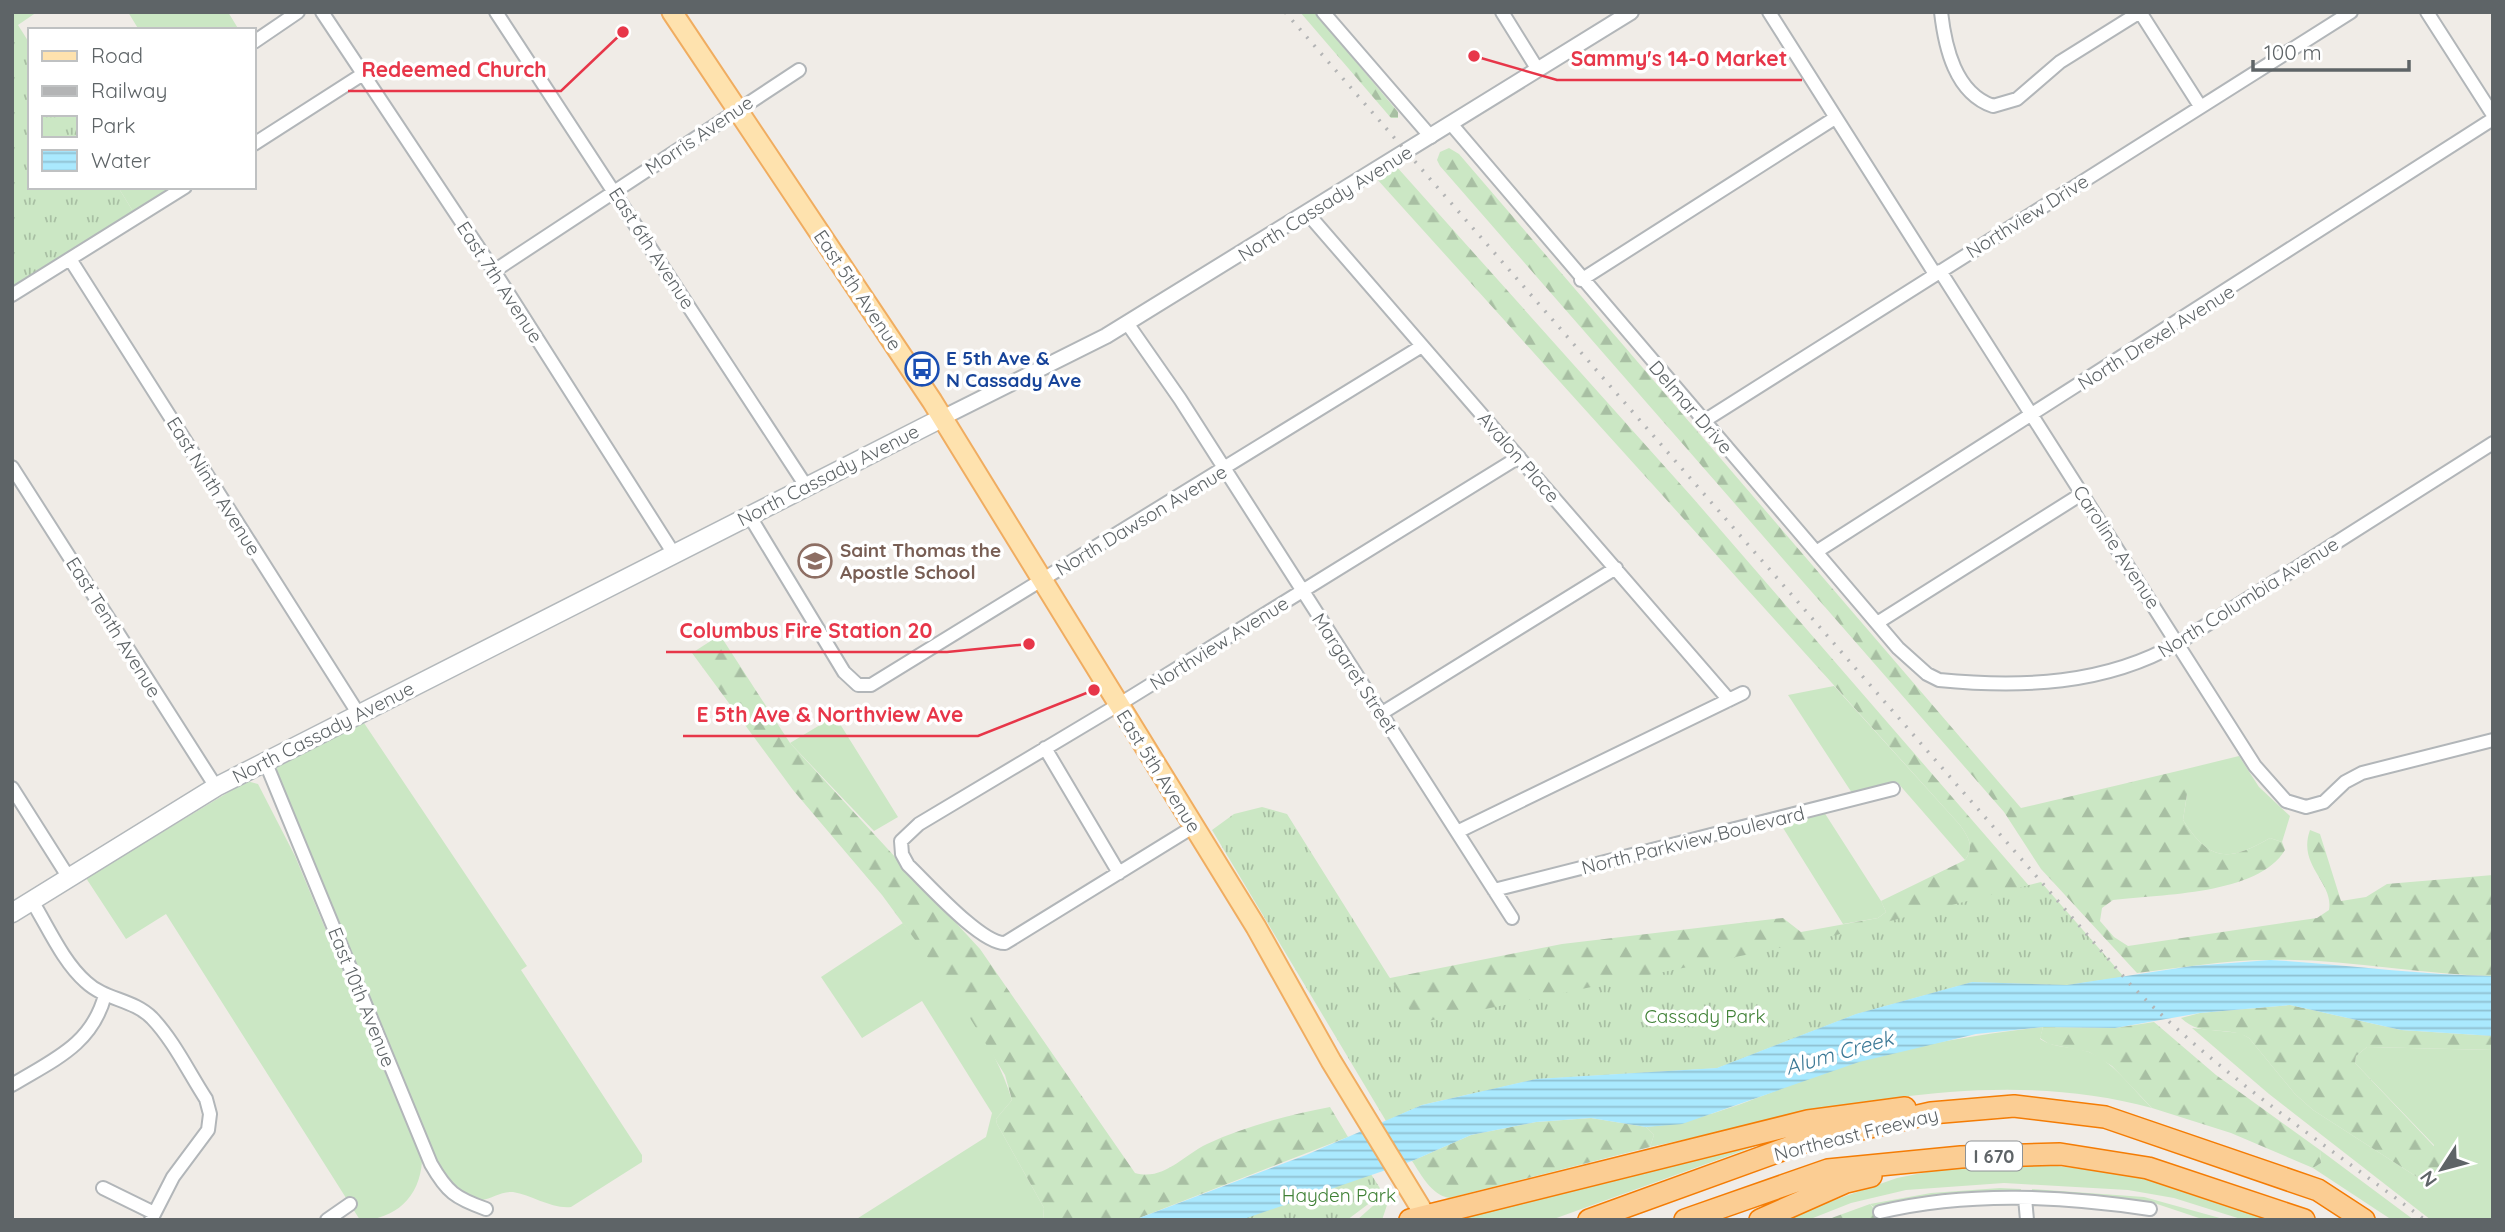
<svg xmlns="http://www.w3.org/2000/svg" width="2505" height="1232" font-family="Quicksand,sans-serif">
	<defs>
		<pattern id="forest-firs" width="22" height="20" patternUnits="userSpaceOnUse" patternTransform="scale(1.75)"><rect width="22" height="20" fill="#cbe7c4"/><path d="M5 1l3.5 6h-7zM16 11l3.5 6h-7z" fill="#a8bfa3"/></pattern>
		<pattern id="park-tufts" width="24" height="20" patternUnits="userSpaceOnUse" patternTransform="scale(1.75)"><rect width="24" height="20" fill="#cbe7c4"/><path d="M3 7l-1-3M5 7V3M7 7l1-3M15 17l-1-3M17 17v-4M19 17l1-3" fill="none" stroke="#a8bfa3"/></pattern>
		<pattern id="water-rules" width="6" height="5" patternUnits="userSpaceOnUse" patternTransform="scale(1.75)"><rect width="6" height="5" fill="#aae9fe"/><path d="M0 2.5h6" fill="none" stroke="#8ec0d1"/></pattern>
	</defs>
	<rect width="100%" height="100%" fill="#f0ece7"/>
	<path fill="#cbe7c4" d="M 128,12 L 228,12 L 239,30 L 139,30 Z
		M 118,187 L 175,187 L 134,213 Z
		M 1834,686 L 1960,825 C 1968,837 1975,846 1965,860 L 1897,782 L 1852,793 L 1788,695 Z
		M 835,716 L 898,817 L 874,831 L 790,743 Z
		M 362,720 L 527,966 L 521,970 L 642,1155 L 642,1162 L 571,1207 C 551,1209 532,1195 513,1192 C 501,1191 492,1199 481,1200 C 463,1202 447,1182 438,1169 L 275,776 L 277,767 L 284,761 Z
		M 2239,756 L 2259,787 L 2290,816 L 2282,842 L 2270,838 C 2228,862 2210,862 2183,820 L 2187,795 L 2182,770 Z
		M 247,781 L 258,784 L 295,856 L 422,1161 C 420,1197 395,1220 360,1220 L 166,914 L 126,939 L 86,878 Z
		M 1824,812 L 1881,901 L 1886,912 L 1878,918 L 1843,924 L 1780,823 Z
		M 903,923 C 943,977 992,1035 1012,1100 L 996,1119 L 997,1124 L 1044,1208 L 1043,1220 L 855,1220 L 986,1137 L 992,1113 L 922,1001 L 862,1038 L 821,977 Z
		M 2043,1027 L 2040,1039 C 2056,1049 2073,1046 2089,1052 C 2115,1063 2132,1089 2152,1108 C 1987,1063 1813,1111 1650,1147 L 1654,1135 L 1646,1127 C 1720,1121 1788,1081 1859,1061 C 1920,1044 1981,1034 2043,1027 Z
		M 2192,1028 L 2240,1033 L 2249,1038 L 2295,1094 L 2313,1110 L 2431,1186 L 2434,1145 L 2355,1063 L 2356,1056 L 2367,1047 L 2493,1050 L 2493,1220 L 2431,1220 L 2269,1094 Z
		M 1778,1138 L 1551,1220 L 1454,1220 Z
		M 2320,1150 L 2414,1220 L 2392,1220 L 2313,1168 L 2321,1163 Z
		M 2032,1163 L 2149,1177 L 2274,1220 L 2244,1220 L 2174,1198 L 2128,1190 L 2004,1183 L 1906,1190 L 1851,1203 L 1808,1220 L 1777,1220 L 1897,1178 L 1957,1166 Z
		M 2000,1188 L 2021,1189 L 2021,1194 L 1878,1211 L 1870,1204 L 1931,1193 Z
		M 2032,1189 L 2144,1197 L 2227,1220 L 2205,1220 L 2151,1202 L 2032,1194 Z
		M 1384,1196 L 1387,1205 L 1382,1220 L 1357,1220 Z"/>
	<path fill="url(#forest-firs)" d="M 1300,12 L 1314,12 L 1398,112 L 1398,118 L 1391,118 Z
		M 1449,148 L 1459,154 L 2021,808 L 2182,770 L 2189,781 L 2183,820 C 2210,862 2228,862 2270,838 L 2282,842 L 2285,850 C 2258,895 2162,894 2113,900 L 2102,908 L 2100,921 L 2114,937 L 2128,946 L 2317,918 L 2329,910 C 2334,882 2297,866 2310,830 L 2320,834 L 2341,901 L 2366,897 L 2387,884 L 2493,875 L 2493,976 C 2418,975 2344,958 2269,960 C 2225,960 2180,968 2137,973 L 2041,869 L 2004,812 L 1440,166 L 1437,160 L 1440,152 Z
		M 1396,166 L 1692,497 L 2109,978 L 2067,985 L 1972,982 L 1856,1014 L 1717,1068 L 1536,1079 L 1471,1094 L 1613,993 L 1386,1121 L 1370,968 L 1390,978 L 1562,944 L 1783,918 L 1801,932 L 1878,918 L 1886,912 L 1881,901 L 1965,860 C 1975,846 1968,837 1960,825 L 1376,178 Z
		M 720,635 L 790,743 L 980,949 L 1135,1173 C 1164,1181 1182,1156 1207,1144 C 1246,1126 1289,1115 1330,1107 L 1348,1137 L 1134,1220 L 1043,1220 L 1044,1208 L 997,1124 L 996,1119 L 1012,1100 L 1005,1075 L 957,997 L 882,895 L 793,790 L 692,653 Z
		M 2290,1005 L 2401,1030 L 2493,1036 L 2493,1050 L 2367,1047 L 2356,1056 L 2355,1063 L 2447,1160 L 2448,1175 L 2443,1183 L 2431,1186 L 2313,1110 L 2295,1094 L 2249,1038 C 2226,1024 2203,1039 2181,1018 L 2200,1013 Z
		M 2154,1022 L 2216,1075 L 2320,1150 L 2321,1163 L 2313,1168 L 2231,1133 L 2152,1108 L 2112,1066 L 2089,1052 L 2049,1044 L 2040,1038 L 2043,1027 L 2115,1028 Z
		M 1591,1118 L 1646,1127 L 1654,1135 L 1650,1147 L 1449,1198 C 1431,1194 1422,1176 1412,1161 L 1471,1135 L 1536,1122 Z
		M 1870,1204 L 1883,1220 L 1826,1220 Z"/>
	<path fill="url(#park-tufts)" d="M 12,12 L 37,12 L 18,25 L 30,44 L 30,187 L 118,187 L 134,213 L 12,288 Z
		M 1262,807 L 1287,814 L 1418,1023 L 1813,941 L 2041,882 L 2124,977 L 2067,985 L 1972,982 L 1856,1014 L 1717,1068 L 1536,1079 L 1422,1105 L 1386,1121 L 1212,830 L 1234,814 Z
		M 1362,1160 L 1383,1193 L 1347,1220 L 1205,1220 Z"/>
	<path fill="url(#water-rules)" d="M 2270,960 C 2344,964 2418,975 2493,976 L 2493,1036 L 2401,1030 L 2290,1005 L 2200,1013 L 2115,1028 L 2043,1027 L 1976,1034 L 1859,1062 L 1682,1124 L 1646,1127 L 1591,1118 L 1536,1122 L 1471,1135 L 1412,1161 L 1241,1220 L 1134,1220 L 1306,1155 L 1422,1105 L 1536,1079 L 1717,1068 L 1856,1014 L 1972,982 L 2067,985 L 2192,966 Z"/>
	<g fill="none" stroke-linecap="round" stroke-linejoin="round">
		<defs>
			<path id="minor" d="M 322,12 L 494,271 L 674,554
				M 496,12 L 806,486
				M 1323,12 L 1431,137
				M 1502,12 L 1538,70
				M 1769,12 L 1935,274
				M 1941,12 C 1945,47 1955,93 1993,106 L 2017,99 L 2060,62 L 2140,12
				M 2140,12 L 2200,106
				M 2427,12 L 2493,115
				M 254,42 L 298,12
				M 1452,125 L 1898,648 L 1927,674 L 1939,680 C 2021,688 2105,685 2178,643 L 2493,443
				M 254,144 L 363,74
				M 1308,214 L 1729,700
				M 70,259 L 358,713
				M 494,271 L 799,70
				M 1940,271 L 2255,766 L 2286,801 L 2306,807 L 2324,802 L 2345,782 L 2362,773 L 2493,740
				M 1581,280 L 1835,118
				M 12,295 L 185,187
				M 1127,323 L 1180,399 L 1512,918
				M 1704,421 L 2351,12
				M 12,467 L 216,787
				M 749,515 L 844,672 L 858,685 L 871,685 L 1422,346
				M 1816,552 L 2493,119
				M 1877,623 L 2083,493
				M 1382,713 L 1616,568
				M 1045,748 L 1119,873
				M 265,761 L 431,1164 C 447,1192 455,1198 486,1209
				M 12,788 L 69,878
				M 1193,827 L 1005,943 C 981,944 927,883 908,865 L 902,854 L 901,841 L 919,824 L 1118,705 L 1519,457
				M 1457,832 L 1743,693
				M 1494,890 L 1893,789
				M 32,901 C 48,927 63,962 86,982 C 105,1000 133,999 152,1018 C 174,1041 189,1073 206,1099 L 210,1114 L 208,1130 L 173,1177 L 151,1220
				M 12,1085 C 53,1060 92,1045 105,995
				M 103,1188 L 154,1213
				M 2025,1198 L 2027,1220
				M 1880,1212 C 1969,1191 2061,1196 2150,1209
				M 327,1220 L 350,1204"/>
			<path id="tertiary" d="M 942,418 L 1106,336 L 1631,12"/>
			<path id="secondary" d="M 12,913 L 216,787 L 942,418"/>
			<path id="primary" d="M 672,12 L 932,401 L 1256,927 L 1331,1061 L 1428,1220"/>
			<path id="motorway" d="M 1410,1220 L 1808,1121 L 1905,1108
				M 1589,1220 L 1804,1142 L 1931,1113 L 2014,1106 L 2105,1117 L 2318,1190 L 2364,1220
				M 1685,1220 L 1828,1170 L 1961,1157 L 2060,1154 L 2148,1168 L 2304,1220
				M 1760,1220 L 1846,1182 L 1871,1176"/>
		</defs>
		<use href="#minor" stroke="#b2b6b9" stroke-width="16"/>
		<use href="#tertiary" stroke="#b2b6b9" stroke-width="18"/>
		<use href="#secondary" stroke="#b3b8bb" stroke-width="21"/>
		<use href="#primary" stroke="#f0ad61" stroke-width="23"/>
		<use href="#motorway" stroke="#f47c04" stroke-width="24"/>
		<use href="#minor" stroke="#fff" stroke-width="12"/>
		<use href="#tertiary" stroke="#fff" stroke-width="14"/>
		<use href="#secondary" stroke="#fff" stroke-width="18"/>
		<use href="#primary" stroke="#fee2ae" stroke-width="19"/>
		<use href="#motorway" stroke="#fbcd93" stroke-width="21"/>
		<path stroke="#b3b4b5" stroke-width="3.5" stroke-dasharray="2 9" stroke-linecap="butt" d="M 1285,12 L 2130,984 C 2218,1074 2325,1144 2425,1220"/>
	</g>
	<defs>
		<symbol id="bus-ring" viewBox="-11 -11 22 22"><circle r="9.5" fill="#fff" stroke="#1a4fb4" stroke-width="1.5"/><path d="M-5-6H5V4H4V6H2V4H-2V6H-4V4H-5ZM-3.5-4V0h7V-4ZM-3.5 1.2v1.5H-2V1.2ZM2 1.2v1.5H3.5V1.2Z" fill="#1a4fb4"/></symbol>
		<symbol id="school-ring" viewBox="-11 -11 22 22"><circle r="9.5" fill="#fff" stroke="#8d6e63" stroke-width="1.5"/><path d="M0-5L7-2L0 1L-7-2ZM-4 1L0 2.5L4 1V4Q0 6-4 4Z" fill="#8d6e63"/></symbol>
	</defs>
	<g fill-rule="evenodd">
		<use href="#bus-ring" x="903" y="350" width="38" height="38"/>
		<use href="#school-ring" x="796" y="542" width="38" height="38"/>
	</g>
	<g text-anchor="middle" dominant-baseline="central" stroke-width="7" stroke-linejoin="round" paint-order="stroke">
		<rect fill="#fff" stroke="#8e9295" stroke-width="2" x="1966" y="1141.5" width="56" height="29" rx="5"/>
		<g font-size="18" font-weight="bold" fill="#5e6467">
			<text x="1994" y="1156">I 670</text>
		</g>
		<g font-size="19" fill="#5e6467" stroke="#fff">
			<text transform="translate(699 135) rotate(-34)">Morris Avenue</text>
			<text transform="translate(1325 203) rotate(-32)">North Cassady Avenue</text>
			<text transform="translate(2027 216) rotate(-32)">Northview Drive</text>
			<text transform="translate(652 248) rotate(57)">East 6th Avenue</text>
			<text transform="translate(500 282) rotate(57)">East 7th Avenue</text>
			<text transform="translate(858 290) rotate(56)">East 5th Avenue</text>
			<text transform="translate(2156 337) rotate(-32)">North Drexel Avenue</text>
			<text transform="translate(1691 407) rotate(49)">Delmar Drive</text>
			<text transform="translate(1519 457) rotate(49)">Avalon Place</text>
			<text transform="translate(828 475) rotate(-27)">North Cassady Avenue</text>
			<text transform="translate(214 486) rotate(58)">East Ninth Avenue</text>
			<text transform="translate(1141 520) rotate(-31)">North Dawson Avenue</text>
			<text transform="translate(2117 547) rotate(57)">Caroline Avenue</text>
			<text transform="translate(2248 597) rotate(-32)">North Columbia Avenue</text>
			<text transform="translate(114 627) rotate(58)">East Tenth Avenue</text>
			<text transform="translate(1219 643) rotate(-32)">Northview Avenue</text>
			<text transform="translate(1355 673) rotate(57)">Margaret Street</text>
			<text transform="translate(323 732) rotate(-27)">North Cassady Avenue</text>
			<text transform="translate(1159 771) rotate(58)">East 5th Avenue</text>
			<text transform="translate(1693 840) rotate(-14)">North Parkview Boulevard</text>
			<text transform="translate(362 997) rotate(68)">East 10th Avenue</text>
			<text transform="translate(1856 1134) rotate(-14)">Northeast Freeway</text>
		</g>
		<g font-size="19" font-weight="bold" fill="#164399" stroke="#fff" text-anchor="start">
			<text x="946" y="358">E 5th Ave &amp;<tspan x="946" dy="22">N Cassady Ave</tspan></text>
		</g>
		<g font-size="19" font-weight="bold" fill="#785e54" stroke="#fff" text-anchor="start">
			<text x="840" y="550">Saint Thomas the<tspan x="840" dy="22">Apostle School</tspan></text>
		</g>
		<g font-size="19" fill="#3f8035" stroke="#fff">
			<text x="1705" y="1016">Cassady Park</text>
			<text x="1339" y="1195">Hayden Park</text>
		</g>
		<g font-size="21" font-style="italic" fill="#3c7996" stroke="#fff">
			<text transform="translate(1839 1052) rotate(-16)">Alum Creek</text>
		</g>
	</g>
	<path fill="none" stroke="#e73649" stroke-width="2.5" d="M1474 56L1557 80H1802M623 32L561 91H348M1029 644L947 652H666M1094 690L978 736H683"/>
	<g fill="#e73649" stroke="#fff" stroke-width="2.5">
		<circle cx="1474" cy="56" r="7"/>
		<circle cx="623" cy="32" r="7"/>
		<circle cx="1029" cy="644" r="7"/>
		<circle cx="1094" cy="690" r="7"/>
	</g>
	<g font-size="21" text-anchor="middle" font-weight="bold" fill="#e73649" stroke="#fff" stroke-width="7" stroke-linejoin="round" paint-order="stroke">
		<text x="1679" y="66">Sammy's 14-0 Market</text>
		<text x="454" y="77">Redeemed Church</text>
		<text x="806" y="638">Columbus Fire Station 20</text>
		<text x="830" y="722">E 5th Ave &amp; Northview Ave</text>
	</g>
	<rect width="2505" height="1232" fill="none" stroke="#5e6467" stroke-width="28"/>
	<rect x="28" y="28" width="228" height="161" fill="#ffffff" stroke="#bfc1c2" stroke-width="2"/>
	<rect x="42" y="51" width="35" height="10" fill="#fee2ae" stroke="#bfc1c2" stroke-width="2"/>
	<text x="91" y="63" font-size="21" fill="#5e6467">Road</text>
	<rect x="42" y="86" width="35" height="10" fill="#b3b4b5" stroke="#bfc1c2" stroke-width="2"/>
	<text x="91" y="98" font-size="21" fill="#5e6467">Railway</text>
	<rect x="42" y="116" width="35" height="21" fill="url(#park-tufts)" stroke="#bfc1c2" stroke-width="2"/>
	<text x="91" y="133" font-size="21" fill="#5e6467">Park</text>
	<rect x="42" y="150" width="35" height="21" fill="url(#water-rules)" stroke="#bfc1c2" stroke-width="2"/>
	<text x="91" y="168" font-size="21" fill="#5e6467">Water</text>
	<g transform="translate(2442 1169) rotate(234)" stroke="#ffffff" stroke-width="5" paint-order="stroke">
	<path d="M0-5L12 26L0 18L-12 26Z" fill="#5e6467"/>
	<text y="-10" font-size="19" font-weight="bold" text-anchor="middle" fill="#5e6467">N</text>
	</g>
	<path d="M2253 60v10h156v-10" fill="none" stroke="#5e6467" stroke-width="3.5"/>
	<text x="2264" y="60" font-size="21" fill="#5e6467" stroke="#ffffff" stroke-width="5" paint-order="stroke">100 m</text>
</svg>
